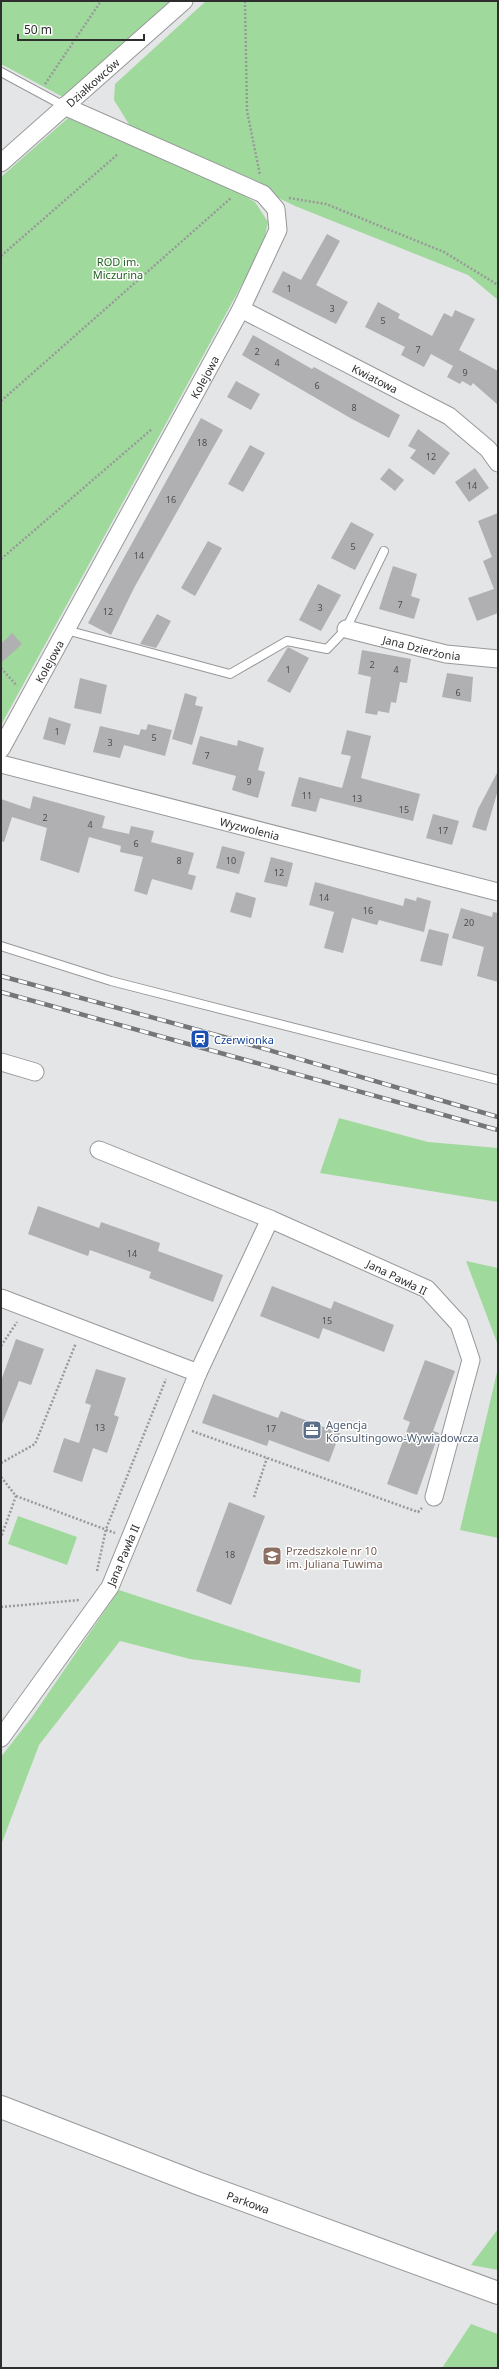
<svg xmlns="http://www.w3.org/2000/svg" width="499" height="2369" font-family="'Noto Sans',sans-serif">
	<rect width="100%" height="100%" fill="#e4e5e7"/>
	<path fill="#a0d99c" d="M 1,1 L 170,1 L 63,97 L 1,64 Z
		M 206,1 L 498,1 L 498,300 L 468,275 L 295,206 L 130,126 L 114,100 L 115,84 Z
		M 68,118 L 238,192 L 255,202 L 268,222 L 263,246 L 1,725 L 1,177 Z
		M 339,1118 L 428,1142 L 498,1148 L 498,1202 L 320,1173 Z
		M 466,1261 L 498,1268 L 498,1345 Z
		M 498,1368 L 498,1538 L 460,1530 Z
		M 18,1516 L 77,1537 L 67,1565 L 8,1544 Z
		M 119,1590 L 361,1670 L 360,1683 L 190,1659 L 120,1641 L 39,1745 L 1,1845 L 1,1757 L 32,1717 Z
		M 498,2229 L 498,2270 L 471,2265 Z
		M 471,2324 L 498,2334 L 498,2368 L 442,2368 Z"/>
	<path fill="#b0b0b2" d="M 327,234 L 340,241 L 316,285 L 348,302 L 336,324 L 272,292 L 283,271 L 301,280 Z
		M 378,302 L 400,314 L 398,318 L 432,336 L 444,313 L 452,317 L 455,310 L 475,319 L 459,350 L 498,371 L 498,405 L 473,383 L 471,386 L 462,381 L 460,384 L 447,377 L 453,366 L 431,354 L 424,367 L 401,355 L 405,347 L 365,327 Z
		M 253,335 L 312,369 L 314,367 L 400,415 L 389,438 L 352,419 L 242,355 Z
		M 236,381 L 260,394 L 251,410 L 227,397 Z
		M 201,418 L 223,430 L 134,588 L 111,635 L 88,623 Z
		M 418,429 L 450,453 L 434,475 L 410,458 L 416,450 L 408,446 Z
		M 250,445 L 265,453 L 243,492 L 228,484 Z
		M 389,468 L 404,480 L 395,491 L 380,479 Z
		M 475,468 L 489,488 L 469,502 L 455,482 Z
		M 498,513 L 498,613 L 477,621 L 468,598 L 494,589 L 483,561 L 492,557 L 478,521 Z
		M 351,522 L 374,534 L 355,570 L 331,558 Z
		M 208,541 L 222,548 L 195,596 L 181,588 Z
		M 393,566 L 417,574 L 411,596 L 420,599 L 414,619 L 379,609 Z
		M 318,584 L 341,595 L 321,631 L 299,620 Z
		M 157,614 L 171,621 L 159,643 L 156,648 L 140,644 Z
		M 12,633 L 22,644 L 1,663 L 1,644 Z
		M 288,647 L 309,658 L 290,693 L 267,681 Z
		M 362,650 L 411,659 L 407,683 L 400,682 L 396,703 L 391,702 L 389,713 L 378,711 L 377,715 L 365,713 L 371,677 L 358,674 Z
		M 447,673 L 473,677 L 471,702 L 442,697 Z
		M 80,678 L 107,685 L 101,714 L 74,708 Z
		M 185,693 L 197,697 L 195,705 L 203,707 L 192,745 L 172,739 Z
		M 49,717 L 71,724 L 65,745 L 43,739 Z
		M 148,724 L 172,730 L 165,756 L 124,745 L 120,758 L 93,752 L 100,726 L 139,735 L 141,729 L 146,730 Z
		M 347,730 L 371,736 L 361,778 L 420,794 L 413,821 L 320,798 L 316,812 L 291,806 L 299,777 L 342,788 L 351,756 L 341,754 Z
		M 200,736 L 237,746 L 238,740 L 264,748 L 258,770 L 265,772 L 258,798 L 232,790 L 236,776 L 192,764 Z
		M 497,773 L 498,790 L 486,831 L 472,827 L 478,809 Z
		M 33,796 L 105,816 L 102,828 L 129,834 L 131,826 L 154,831 L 151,842 L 194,853 L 188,874 L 196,876 L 192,890 L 152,879 L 147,895 L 134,891 L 143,857 L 120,852 L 121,846 L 89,837 L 79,873 L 40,860 L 47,828 L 12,817 L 4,842 L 1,841 L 1,799 L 30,809 Z
		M 433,814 L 459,821 L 452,845 L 426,838 Z
		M 222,846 L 245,852 L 239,874 L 216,868 Z
		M 271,857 L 293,863 L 287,887 L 264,882 Z
		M 315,882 L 403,906 L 405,898 L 416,901 L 417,897 L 431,901 L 424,932 L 379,920 L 377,925 L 352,918 L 343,953 L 324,948 L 334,912 L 309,905 Z
		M 236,892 L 256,898 L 251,918 L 230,912 Z
		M 461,908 L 492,917 L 493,912 L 498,913 L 498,982 L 477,976 L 484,947 L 452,938 Z
		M 429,929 L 449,934 L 442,966 L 420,961 Z
		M 38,1206 L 99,1228 L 101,1222 L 160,1243 L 158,1251 L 223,1275 L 213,1302 L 149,1278 L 151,1272 L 90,1250 L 88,1256 L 28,1234 Z
		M 272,1286 L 331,1309 L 334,1301 L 394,1325 L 384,1352 L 323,1328 L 319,1339 L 260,1316 Z
		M 16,1339 L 44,1349 L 31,1385 L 19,1381 L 2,1424 L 1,1381 Z
		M 425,1360 L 455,1371 L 433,1431 L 439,1433 L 417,1495 L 387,1484 L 410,1422 L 403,1419 Z
		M 96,1369 L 126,1378 L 114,1415 L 119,1417 L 107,1453 L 93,1448 L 82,1482 L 53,1472 L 64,1438 L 79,1443 L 91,1405 L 85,1403 Z
		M 213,1394 L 278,1418 L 281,1411 L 340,1433 L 329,1462 L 269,1440 L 267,1446 L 202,1423 Z
		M 229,1502 L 265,1516 L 231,1605 L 196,1591 Z"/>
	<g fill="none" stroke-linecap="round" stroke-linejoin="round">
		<defs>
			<path id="lane" d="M 1,72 L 64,106
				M 66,630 L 230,674 L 287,641 L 327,649 L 346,629 L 384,551
				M 1,946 L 111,981 L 498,1080"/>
			<g id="street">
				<path id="s1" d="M 1,163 L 184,1"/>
				<path id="s2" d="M 241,309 L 449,416 L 488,449 L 498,463"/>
				<path id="s3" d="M 346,629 L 446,654 L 498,659"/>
				<path id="s4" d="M 1,749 L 241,309 L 278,230 L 276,209 L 263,194 L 64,106"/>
				<path id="s5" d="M 1,764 L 498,892"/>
				<path d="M 1,1062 L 35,1072"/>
				<path d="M 99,1150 L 270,1219"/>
				<path d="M 1,1298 L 198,1373 L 110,1587 L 1,1738"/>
				<path d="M 198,1373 L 270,1219 L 427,1289 L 459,1324 L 471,1360 L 434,1497"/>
			</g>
			<g id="secondary">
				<path id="s6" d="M 1,2107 L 197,2183 L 498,2293"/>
			</g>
		</defs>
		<use href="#lane" stroke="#97989a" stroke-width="10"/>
		<use href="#street" stroke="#97989a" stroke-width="19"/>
		<use href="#secondary" stroke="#97989a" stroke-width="24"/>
		<path stroke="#98999a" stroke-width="2.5" stroke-dasharray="2 2" stroke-linecap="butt" d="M 245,1 L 247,111 L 260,175
			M 45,84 L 101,1
			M 289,198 L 326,204 L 444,252 L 498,285
			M 1,256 L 118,154
			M 1,401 L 231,198
			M 1,559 L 152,429
			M 1,668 L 17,686
			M 1,1346 L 17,1322
			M 192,1431 L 418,1512 L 422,1508
			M 1,1463 L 35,1444 L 76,1343
			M 1,1477 L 16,1496 L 1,1537
			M 16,1496 L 115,1533
			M 254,1497 L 267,1458
			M 97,1571 L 106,1529 L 166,1379
			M 1,1607 L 80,1600"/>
		<use href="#lane" stroke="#fff" stroke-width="8"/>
		<use href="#street" stroke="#fff" stroke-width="17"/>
		<use href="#secondary" stroke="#fff" stroke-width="22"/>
		<defs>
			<path id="rail" d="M 1,976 L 231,1039 L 498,1117
				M 1,992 L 498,1130"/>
		</defs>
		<use href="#rail" stroke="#757677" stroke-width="4.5"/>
		<use href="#rail" stroke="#fff" stroke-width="3" stroke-dasharray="9" stroke-linecap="butt"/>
	</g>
	<defs>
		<symbol id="station-square" viewBox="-11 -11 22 22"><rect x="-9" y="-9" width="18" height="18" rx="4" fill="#1a4fb4" stroke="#fff"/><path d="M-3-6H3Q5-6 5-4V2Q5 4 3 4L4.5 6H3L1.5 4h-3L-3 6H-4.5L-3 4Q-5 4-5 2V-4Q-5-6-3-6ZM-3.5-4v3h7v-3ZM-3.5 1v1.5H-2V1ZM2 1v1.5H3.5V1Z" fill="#fff"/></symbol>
		<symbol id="office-square" viewBox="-11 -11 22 22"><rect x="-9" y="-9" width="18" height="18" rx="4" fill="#5c6f8a" stroke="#fff"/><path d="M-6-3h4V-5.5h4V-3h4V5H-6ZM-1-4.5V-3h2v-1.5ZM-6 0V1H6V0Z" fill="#fff"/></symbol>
		<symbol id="school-square" viewBox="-11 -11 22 22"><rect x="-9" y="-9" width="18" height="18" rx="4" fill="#8d6e63" stroke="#fff"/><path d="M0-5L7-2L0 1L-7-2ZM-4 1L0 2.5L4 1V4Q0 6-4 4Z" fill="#fff"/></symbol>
	</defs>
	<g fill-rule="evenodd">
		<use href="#station-square" x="189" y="1028" width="22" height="22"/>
		<use href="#office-square" x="301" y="1419" width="22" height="22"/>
		<use href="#school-square" x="261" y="1545" width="22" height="22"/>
	</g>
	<g text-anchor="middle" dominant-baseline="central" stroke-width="3" stroke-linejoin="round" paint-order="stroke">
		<g font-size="9" fill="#4e4e50">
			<text x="289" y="288">1</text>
			<text x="332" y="308">3</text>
			<text x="383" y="320">5</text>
			<text x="418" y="349">7</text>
			<text x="257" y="351">2</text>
			<text x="277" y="362">4</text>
			<text x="465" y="372">9</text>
			<text x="317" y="385">6</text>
			<text x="354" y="407">8</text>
			<text x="202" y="442">18</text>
			<text x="431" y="456">12</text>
			<text x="472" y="485">14</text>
			<text x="171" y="499">16</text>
			<text x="353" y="546">5</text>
			<text x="139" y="555">14</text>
			<text x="400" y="604">7</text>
			<text x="320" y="607">3</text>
			<text x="108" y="611">12</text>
			<text x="372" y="664">2</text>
			<text x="288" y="669">1</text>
			<text x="396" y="669">4</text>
			<text x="458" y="692">6</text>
			<text x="57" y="731">1</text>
			<text x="154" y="737">5</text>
			<text x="110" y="742">3</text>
			<text x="207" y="755">7</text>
			<text x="249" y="781">9</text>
			<text x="307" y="795">11</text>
			<text x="357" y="798">13</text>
			<text x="404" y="809">15</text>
			<text x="45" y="817">2</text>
			<text x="90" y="824">4</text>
			<text x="443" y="830">17</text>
			<text x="136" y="843">6</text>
			<text x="179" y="860">8</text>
			<text x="231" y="860">10</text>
			<text x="279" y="872">12</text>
			<text x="324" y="897">14</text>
			<text x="368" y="910">16</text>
			<text x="469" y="922">20</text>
			<text x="132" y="1253">14</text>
			<text x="327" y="1320">15</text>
			<text x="100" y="1427">13</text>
			<text x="271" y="1428">17</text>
			<text x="230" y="1554">18</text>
		</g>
		<g font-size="11" fill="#2e2e2f" stroke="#fff">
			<text stroke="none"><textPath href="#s1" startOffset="122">Działkowców</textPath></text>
			<text stroke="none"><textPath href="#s4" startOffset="424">Kolejowa</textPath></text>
			<text stroke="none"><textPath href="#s2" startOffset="151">Kwiatowa</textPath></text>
			<text stroke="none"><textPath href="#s3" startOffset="78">Jana Dzierżonia</textPath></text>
			<text stroke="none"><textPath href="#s4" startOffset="100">Kolejowa</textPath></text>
			<text stroke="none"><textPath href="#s5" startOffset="257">Wyzwolenia</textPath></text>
			<text transform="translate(397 1277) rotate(26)">Jana Pawła II</text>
			<text transform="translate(123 1555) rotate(-67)">Jana Pawła II</text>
			<text stroke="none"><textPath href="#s6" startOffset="265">Parkowa</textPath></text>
		</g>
		<g font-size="11" fill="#21631f" stroke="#fff">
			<text x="118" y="261">ROD im.<tspan x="118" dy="13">Miczurina</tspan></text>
		</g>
		<g font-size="11" fill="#164399" stroke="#fff" text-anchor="start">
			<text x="214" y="1039">Czerwionka</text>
		</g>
		<g font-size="11" fill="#4e5e75" stroke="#fff" text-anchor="start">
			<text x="326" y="1424">Agencja<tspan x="326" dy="13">Konsultingowo-Wywiadowcza</tspan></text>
		</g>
		<g font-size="11" fill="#785e54" stroke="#fff" text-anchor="start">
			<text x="286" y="1550">Przedszkole nr 10<tspan x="286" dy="13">im. Juliana Tuwima</tspan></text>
		</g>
	</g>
	<rect width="499" height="2369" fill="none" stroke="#2e2e2f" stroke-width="4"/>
	<path d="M18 34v6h126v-6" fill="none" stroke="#2e2e2f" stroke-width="2"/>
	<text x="24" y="34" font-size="12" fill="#2e2e2f" stroke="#ffffff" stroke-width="3" paint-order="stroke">50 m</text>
</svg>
